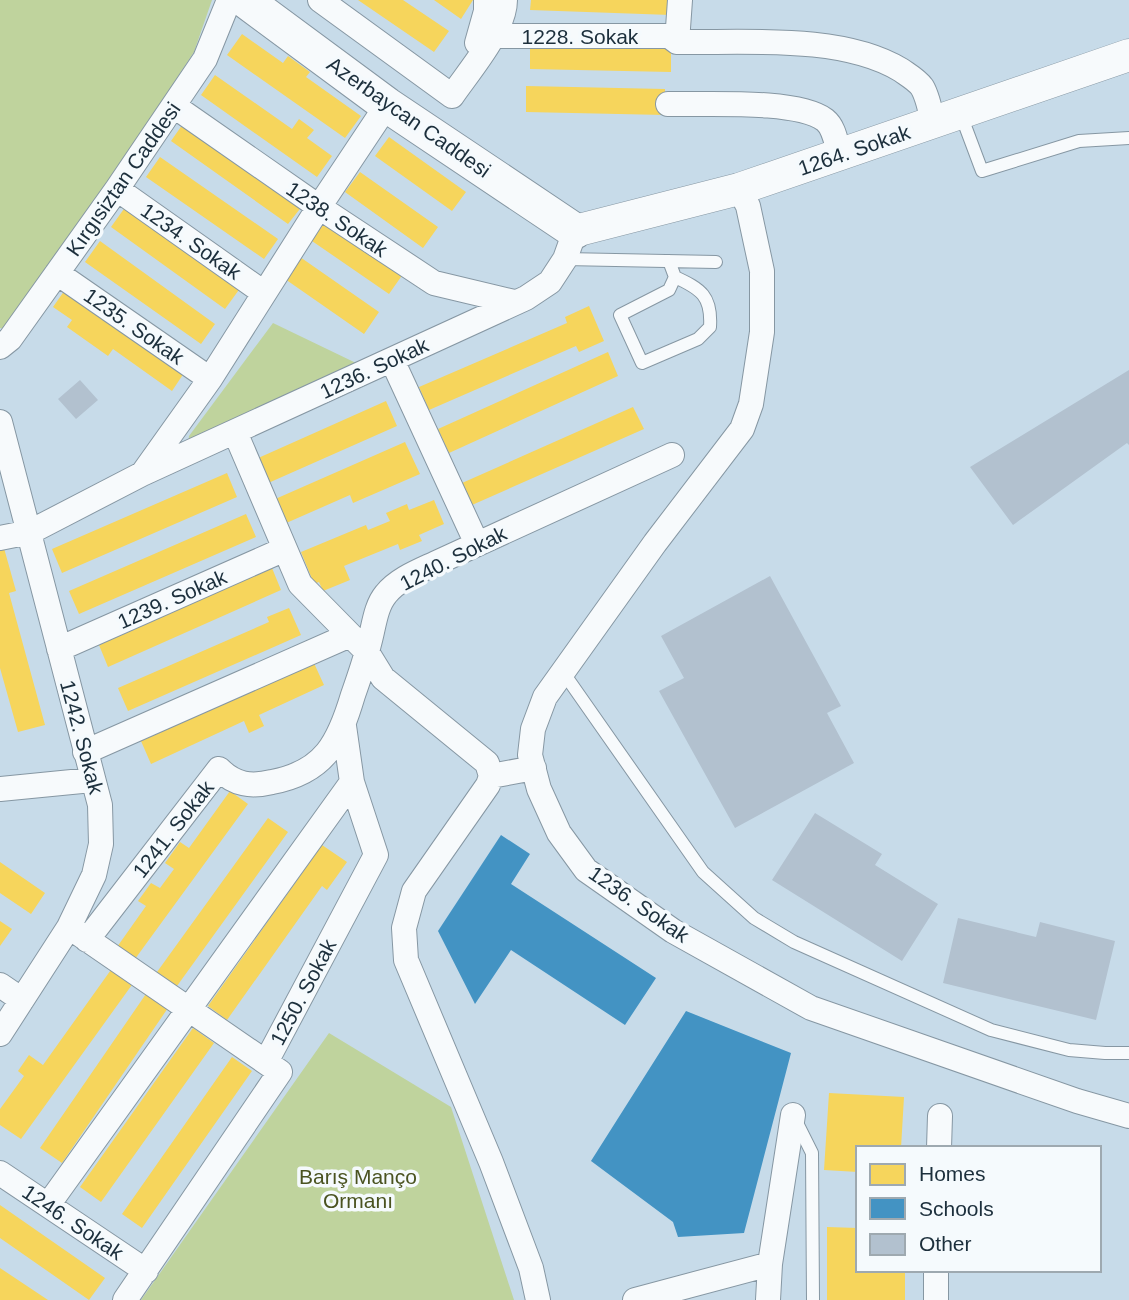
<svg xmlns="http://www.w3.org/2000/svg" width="1129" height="1300" font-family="Helvetica,sans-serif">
	<rect width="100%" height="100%" fill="#c7dbe9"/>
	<path fill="#bfd39d" d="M 0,0 L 212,0 L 194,52 L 79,227 L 4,329 L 0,328 Z
		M 273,323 L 356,363 L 188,444 L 189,436 Z
		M 329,1033 L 451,1107 L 514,1300 L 141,1300 Z"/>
	<path fill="#f6d55c" d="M 358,0 L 403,0 L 449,31 L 434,52 Z
		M 434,0 L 473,0 L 461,19 Z
		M 531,0 L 671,0 L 671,15 L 530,10 Z
		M 242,34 L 283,63 L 288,56 L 310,72 L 306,77 L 361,116 L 345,138 L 227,55 Z
		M 530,44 L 671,47 L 671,72 L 530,69 Z
		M 215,75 L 292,129 L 299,119 L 314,130 L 307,138 L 332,156 L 317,177 L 201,95 Z
		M 526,86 L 665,89 L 665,115 L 526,112 Z
		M 185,121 L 303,205 L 288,224 L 171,141 Z
		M 389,137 L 466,192 L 452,211 L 375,156 Z
		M 160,157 L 278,239 L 264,259 L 146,177 Z
		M 360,172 L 438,227 L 423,248 L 345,192 Z
		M 126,206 L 241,287 L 225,309 L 111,227 Z
		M 326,220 L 403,274 L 389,294 L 312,241 Z
		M 100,241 L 215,324 L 201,344 L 85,262 Z
		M 300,257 L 379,312 L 364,334 L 285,279 Z
		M 67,287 L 186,370 L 172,391 L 113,349 L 108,356 L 67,327 L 72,320 L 53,307 Z
		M 589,306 L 604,341 L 579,352 L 576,346 L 429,410 L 419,387 L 567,323 L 565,317 Z
		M 608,352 L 618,376 L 449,453 L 438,429 Z
		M 386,401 L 397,426 L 266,484 L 256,459 Z
		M 633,407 L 644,429 L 472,505 L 462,483 Z
		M 405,442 L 420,474 L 353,503 L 350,495 L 284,524 L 273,500 Z
		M 227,473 L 237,497 L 62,573 L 52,549 Z
		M 434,500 L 444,524 L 419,535 L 422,541 L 400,550 L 398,544 L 344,566 L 350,580 L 323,591 L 319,582 L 314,584 L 301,552 L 366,525 L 368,530 L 390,521 L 386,513 L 407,504 L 409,510 Z
		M 246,514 L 256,537 L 79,614 L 69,591 Z
		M 2,541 L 16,591 L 9,593 L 45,725 L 18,732 L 0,668 L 0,542 Z
		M 272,568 L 281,590 L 108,667 L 99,645 Z
		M 289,608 L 301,635 L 128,711 L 118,688 L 269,622 L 267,617 Z
		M 313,661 L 324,685 L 259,715 L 264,726 L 249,733 L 244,721 L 151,764 L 141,741 Z
		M 230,791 L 248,804 L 135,959 L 117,947 L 146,906 L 138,901 L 151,883 L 160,888 L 174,869 L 165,863 L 180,842 L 189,848 Z
		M 268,818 L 288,832 L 177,986 L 157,972 Z
		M 322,845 L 347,862 L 327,890 L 322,886 L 227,1020 L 208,1006 Z
		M 0,862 L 45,893 L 31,914 L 0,893 Z
		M 0,921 L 12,929 L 0,946 Z
		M 113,967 L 134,982 L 21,1139 L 0,1125 L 0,1109 L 24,1076 L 18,1071 L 29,1055 L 43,1065 Z
		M 148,991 L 170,1005 L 62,1163 L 40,1148 Z
		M 193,1028 L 214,1043 L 101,1202 L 80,1187 Z
		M 232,1057 L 252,1071 L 142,1228 L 122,1214 Z
		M 829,1093 L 904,1097 L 901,1148 L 858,1148 L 858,1172 L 824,1170 Z
		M 0,1205 L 105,1278 L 89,1300 L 0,1238 Z
		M 827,1227 L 858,1228 L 858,1270 L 905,1270 L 905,1300 L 827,1300 Z
		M 0,1268 L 48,1300 L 0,1300 Z"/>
	<path fill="#4393c3" d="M 501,835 L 530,854 L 511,884 L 656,978 L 625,1025 L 511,950 L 475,1004 L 438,931 Z
		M 686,1011 L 791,1053 L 744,1233 L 678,1237 L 673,1222 L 591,1161 Z"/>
	<path fill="#b2c1cf" d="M 1129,370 L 1129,445 L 1127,443 L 1013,525 L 970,467 Z
		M 80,380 L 98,400 L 76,419 L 58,399 Z
		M 770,576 L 841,706 L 827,713 L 854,763 L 735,828 L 659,691 L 684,678 L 661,636 Z
		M 815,813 L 882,854 L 875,865 L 938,904 L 902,961 L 772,880 Z
		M 958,918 L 1036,937 L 1040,922 L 1115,941 L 1096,1020 L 943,983 Z"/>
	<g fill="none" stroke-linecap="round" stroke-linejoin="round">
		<defs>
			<path id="service" d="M 961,115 L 982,171 L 1079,141 L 1129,138
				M 565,259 L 716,262
				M 669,261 L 675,277 L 669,290 L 620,315 L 642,363 L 698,339 L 710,327 C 712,296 701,289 675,277
				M 563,672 L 703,872 L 754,918 L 794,942 L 991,1030 L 1069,1050 L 1105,1053 L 1129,1053
				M 795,1119 L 812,1153 L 813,1300"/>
			<path id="minor" d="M 320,0 L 452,96 C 469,71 505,30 505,0
				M 492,36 L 669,36 L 677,42 C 745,43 842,34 901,70 C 908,75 917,80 922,87 C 928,97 931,113 933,124
				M 677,42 L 680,0
				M 477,43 L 486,11 L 486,0
				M 668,104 C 705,105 797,99 825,120 C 835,128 836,144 840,155
				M 174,106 L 319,207 L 434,283 L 514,302
				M 117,189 L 264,293
				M 739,189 L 748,206 L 762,271 L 762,332 L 751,404 L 742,429 L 655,543 L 545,697 L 533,729 L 530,755 L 539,789 L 559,833 L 586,870 L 673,931 L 811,1008 L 1077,1101 L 1129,1116
				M 57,273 L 210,379
				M 0,347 L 10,339 L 117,189 L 205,59 L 229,0
				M 392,360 L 477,544
				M 0,422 L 100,805 L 101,844 L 94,875 L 69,927 L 0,1034
				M 235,432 L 300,584 L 367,652 L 383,678 L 487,763 L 491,776 L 488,785 L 414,891 L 404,928 L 406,960 L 491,1162 L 531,1268 L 538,1300
				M 143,473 L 210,379 L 319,207 L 387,105
				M 0,538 L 30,532 L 142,474 L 526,298 L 550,282 L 565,259 L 575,231
				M 59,649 L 285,549
				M 85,752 L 350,635
				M 491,776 L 534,768
				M 0,789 L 92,780
				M 75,931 L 280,1072 L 125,1300
				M 87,940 L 219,769 C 235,785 251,787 272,782 C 325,772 339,742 353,695 C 359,678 365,661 369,644 C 374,627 375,607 386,594 C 398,579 419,571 436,563 L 672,455
				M 0,985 L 22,1000
				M 266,1062 L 376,855 L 352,782 L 344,726
				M 939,1148 L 940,1116
				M 0,1173 L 146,1271
				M 48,1205 L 352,782
				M 770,1264 L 793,1115
				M 635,1300 L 770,1264 L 768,1300
				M 936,1300 L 936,1270"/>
			<path id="tertiary" d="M 575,231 L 739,189 L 1129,55"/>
			<path id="secondary" d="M 245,0 L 387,105 L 575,231"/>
		</defs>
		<use href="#service" stroke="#8697a3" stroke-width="14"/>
		<use href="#minor" stroke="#8697a3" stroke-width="26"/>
		<use href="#tertiary" stroke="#8697a3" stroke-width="33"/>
		<use href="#secondary" stroke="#8697a3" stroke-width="37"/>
		<use href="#service" stroke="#f7fafc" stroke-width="12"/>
		<use href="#minor" stroke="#f7fafc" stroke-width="24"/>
		<use href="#tertiary" stroke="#f7fafc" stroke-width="32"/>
		<use href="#secondary" stroke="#f7fafc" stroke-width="35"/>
	</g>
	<g text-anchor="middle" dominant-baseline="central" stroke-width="7" stroke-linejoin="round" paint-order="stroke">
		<g font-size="21" fill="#1c2f3c" stroke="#f5fafd">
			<text x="580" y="36">1228. Sokak</text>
			<text transform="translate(409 117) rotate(35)">Azerbaycan Caddesi</text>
			<text transform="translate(854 150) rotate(-19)">1264. Sokak</text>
			<text transform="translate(123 179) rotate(-55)">Kırgısiztan Caddesi</text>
			<text transform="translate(337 219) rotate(34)">1238. Sokak</text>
			<text transform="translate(191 241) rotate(35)">1234. Sokak</text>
			<text transform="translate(134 326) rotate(35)">1235. Sokak</text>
			<text transform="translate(374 368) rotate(-25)">1236. Sokak</text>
			<text transform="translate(453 558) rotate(-27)">1240. Sokak</text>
			<text transform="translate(172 599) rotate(-24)">1239. Sokak</text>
			<text transform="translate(82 737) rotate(75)">1242. Sokak</text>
			<text transform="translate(173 829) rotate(-52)">1241. Sokak</text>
			<text transform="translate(639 904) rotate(35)">1236. Sokak</text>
			<text transform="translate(303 992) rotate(-62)">1250. Sokak</text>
			<text transform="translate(73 1222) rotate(34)">1246. Sokak</text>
		</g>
		<g font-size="21" fill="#4a5320" stroke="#f5fafd">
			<text x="358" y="1176">Barış Manço<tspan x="358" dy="24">Ormanı</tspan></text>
		</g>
	</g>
	<rect x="856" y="1146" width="245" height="126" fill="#f5fafd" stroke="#9ea9b0" stroke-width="2"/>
	<rect x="870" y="1164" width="35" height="21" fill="#f6d55c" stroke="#9ea9b0" stroke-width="2"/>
	<text x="919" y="1181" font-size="21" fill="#1c2f3c">Homes</text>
	<rect x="870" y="1198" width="35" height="21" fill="#4393c3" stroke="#9ea9b0" stroke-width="2"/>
	<text x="919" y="1216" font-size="21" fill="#1c2f3c">Schools</text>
	<rect x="870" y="1234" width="35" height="21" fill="#b2c1cf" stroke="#9ea9b0" stroke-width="2"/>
	<text x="919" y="1251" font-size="21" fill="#1c2f3c">Other</text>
</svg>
